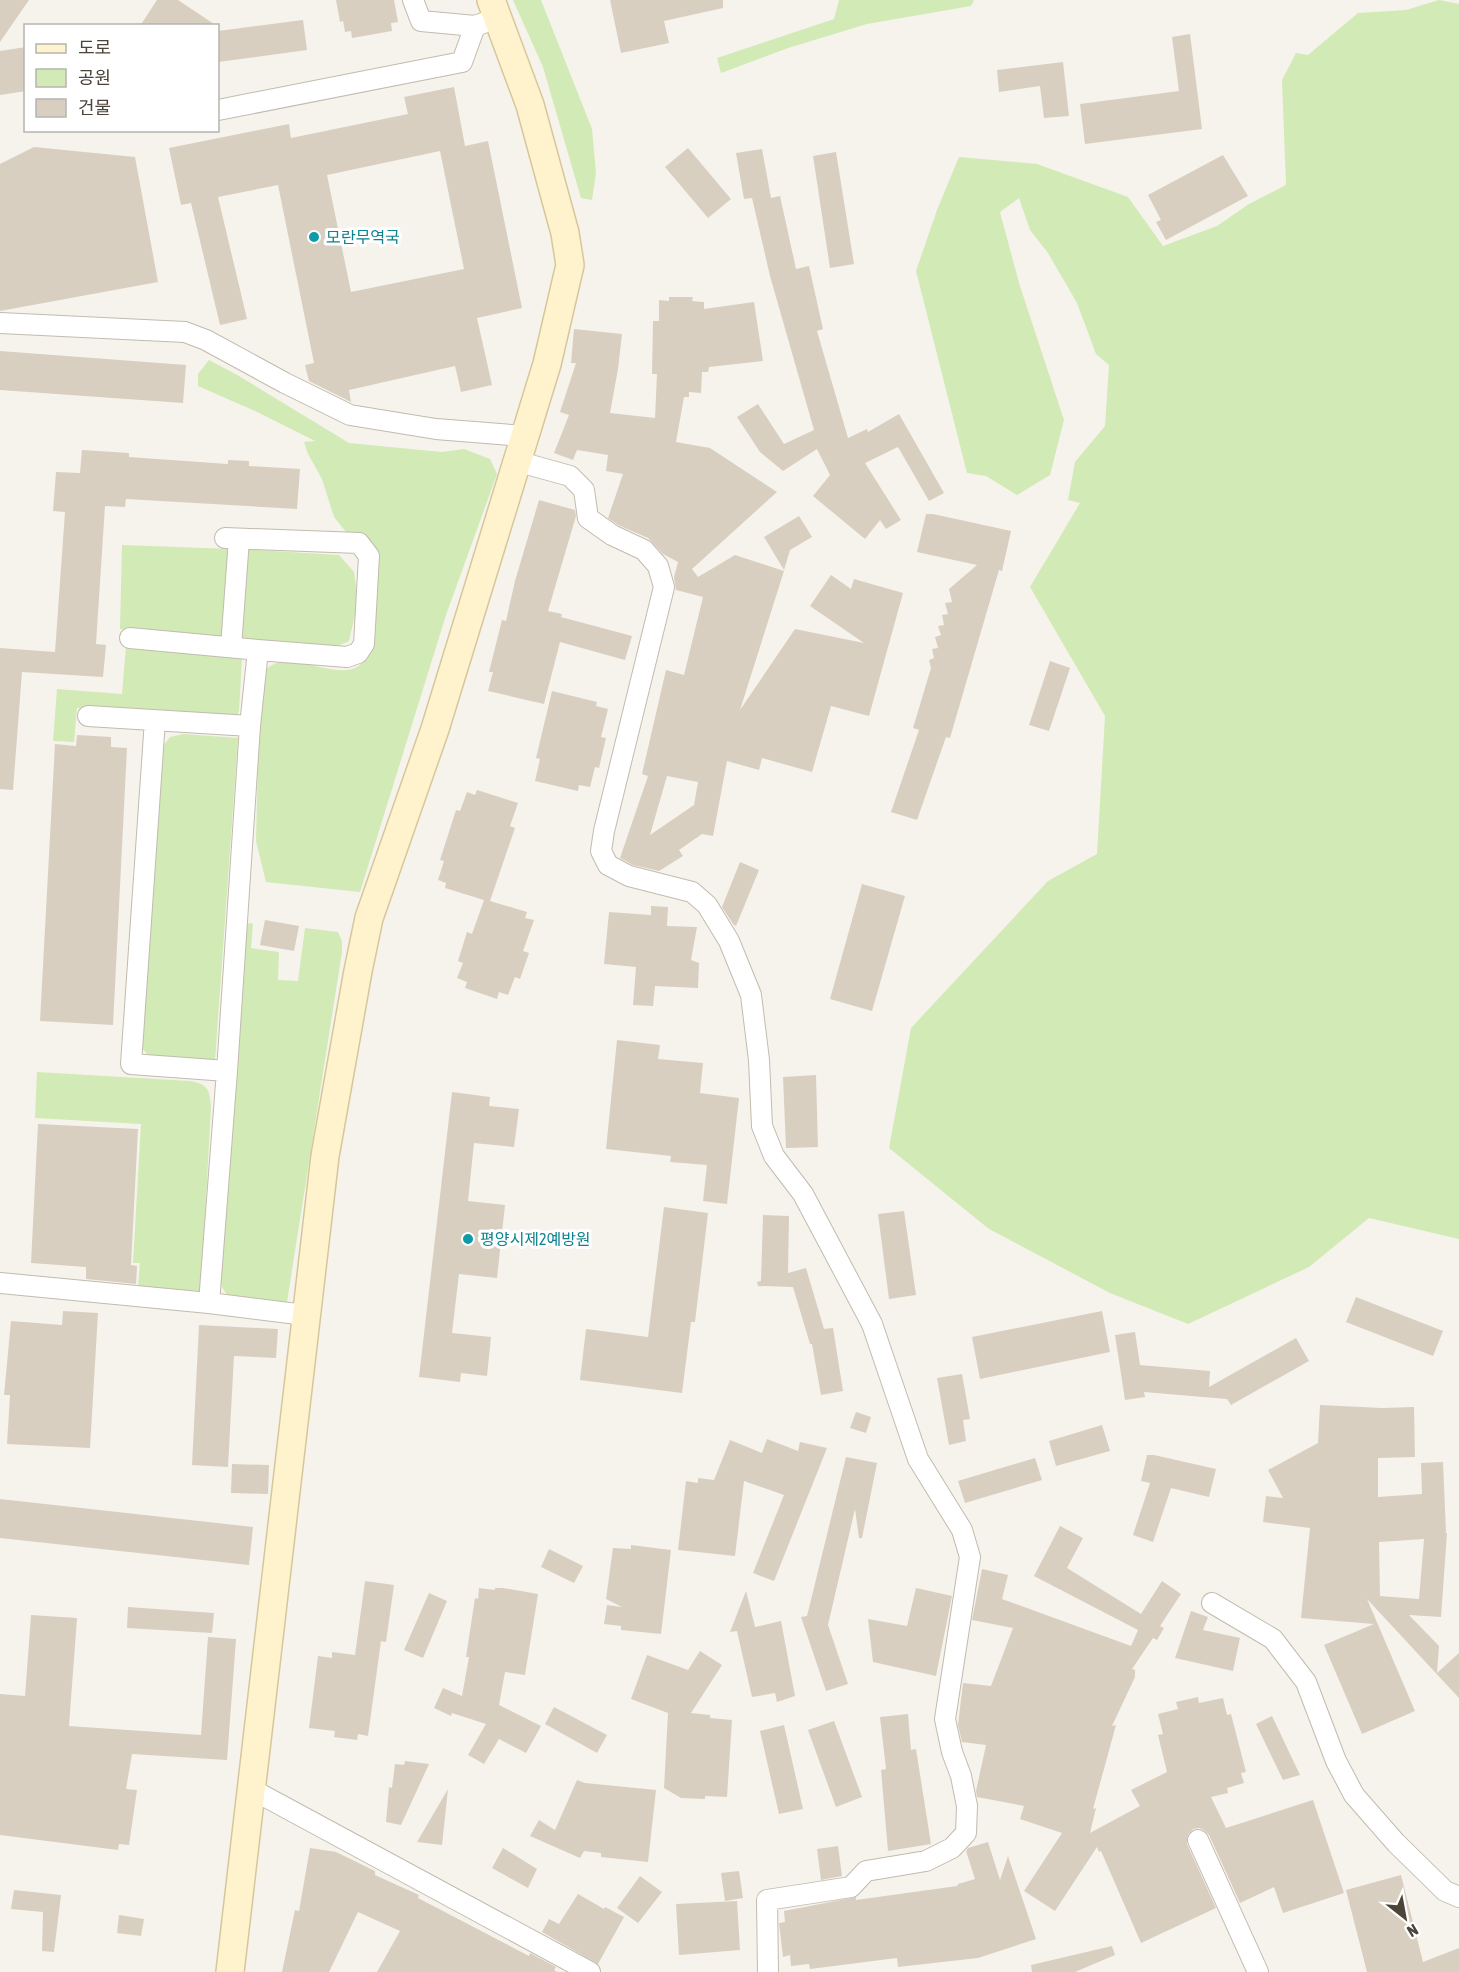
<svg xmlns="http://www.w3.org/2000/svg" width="1459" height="1972" font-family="'Asap Condensed','Noto Sans KR',sans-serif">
	<rect width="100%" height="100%" fill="#f6f3ec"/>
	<path fill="#d2eab5" d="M 513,0 L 541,0 L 592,129 L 596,173 L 592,200 L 581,198 L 543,67 Z
		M 839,0 L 974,0 L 971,6 L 867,24 L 788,48 L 721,73 L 717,58 L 834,19 Z
		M 1439,0 L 1459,4 L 1459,1239 L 1369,1218 L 1309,1267 L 1188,1324 L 1110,1293 L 989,1229 L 889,1148 L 911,1028 L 1048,881 L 1097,854 L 1105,716 L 1030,587 L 1080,503 L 1068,500 L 1075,462 L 1105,426 L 1109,365 L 1096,354 L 1077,303 L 1048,253 L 1030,230 L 1019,198 L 1000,212 L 1019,283 L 1064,420 L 1050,475 L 1017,495 L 986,476 L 967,473 L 916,271 L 937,210 L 959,157 L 1037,164 L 1128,197 L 1163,246 L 1217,226 L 1249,204 L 1286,185 L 1282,80 L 1296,53 L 1308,55 L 1358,13 L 1406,10 Z
		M 209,360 L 239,376 L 349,443 L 442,452 L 464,449 L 490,459 L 497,474 L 446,615 L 360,892 L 266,882 L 256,841 L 260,677 C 281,643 322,677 352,669 C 362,667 369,654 372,645 C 374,638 374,629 374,622 C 376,605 377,587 378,570 L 375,559 L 361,538 L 346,532 L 334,517 L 322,479 L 308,454 L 304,442 L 315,441 L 255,411 L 198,386 L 198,374 Z
		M 122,545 L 231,549 L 224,640 L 120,629 Z
		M 243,549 L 339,555 L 354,572 L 358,602 L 349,641 L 333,648 L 236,642 Z
		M 126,646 L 242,658 L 239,711 L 237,717 L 230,719 L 77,708 L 74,742 L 53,741 L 57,689 L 122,694 Z
		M 183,734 L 238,738 L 215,1061 L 155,1057 L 147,1054 L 141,1047 L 163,746 L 170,737 Z
		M 250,923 L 253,924 L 251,948 L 279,952 L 278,980 L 298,981 L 305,928 L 338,932 L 342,941 L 342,952 L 287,1302 L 228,1297 L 222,1287 L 219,1274 L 245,926 Z
		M 37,1072 L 190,1081 C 208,1084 210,1090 211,1107 L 201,1291 L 138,1287 L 140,1263 L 133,1263 L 141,1124 L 35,1118 Z"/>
	<path fill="#d8cfc1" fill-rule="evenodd" d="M 0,0 L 29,0 L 0,42 Z
		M 157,0 L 178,0 L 217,26 L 140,26 Z
		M 336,0 L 394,0 L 398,22 L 391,23 L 392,31 L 352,38 L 351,31 L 345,32 L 343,21 L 340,22 Z
		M 610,0 L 723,0 L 723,8 L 664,21 L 669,43 L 621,53 Z
		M 303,20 L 307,50 L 218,62 L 218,31 Z
		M 1190,34 L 1202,129 L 1085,144 L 1080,104 L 1179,91 L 1172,37 Z
		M 26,47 L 26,91 L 0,95 L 0,51 Z
		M 1063,62 L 1069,116 L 1044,118 L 1040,86 L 999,92 L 997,70 Z
		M 454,87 L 465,146 L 488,141 L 522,308 L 477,318 L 492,385 L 461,392 L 455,366 L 349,390 L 351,402 L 309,381 L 305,365 L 314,363 L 278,185 L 218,197 L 247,319 L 220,325 L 191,203 L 181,205 L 169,148 L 289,124 L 291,138 L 408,114 L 404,97 ZM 440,151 L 464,269 L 351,292 L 327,175 Z
		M 34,147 L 135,157 L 158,282 L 0,311 L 0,164 Z
		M 688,148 L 731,199 L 708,218 L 665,167 Z
		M 762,149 L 771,198 L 780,196 L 796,269 L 809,266 L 823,329 L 817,331 L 848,438 L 867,429 L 868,432 L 899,414 L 944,493 L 929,501 L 898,447 L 865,463 L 901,520 L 886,529 L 880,520 L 865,539 L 813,496 L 830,475 L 817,449 L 783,471 L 760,452 L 737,417 L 758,404 L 784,444 L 814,430 L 770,276 L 752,198 L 744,199 L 736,153 Z
		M 836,152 L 854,264 L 830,268 L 813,156 Z
		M 1223,155 L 1248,196 L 1166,240 L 1156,222 L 1161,220 L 1148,195 Z
		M 669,297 L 693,297 L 692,301 L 704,302 L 704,309 L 754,302 L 763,361 L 709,367 L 708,372 L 702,372 L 701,393 L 689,392 L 689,397 L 684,397 L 676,442 L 710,448 L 777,492 L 692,569 L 698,577 L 735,555 L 784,571 L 740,710 L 795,629 L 864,643 L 810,606 L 831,575 L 851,589 L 854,579 L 903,593 L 869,716 L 831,706 L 812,772 L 762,758 L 759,770 L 727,761 L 713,836 L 702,834 L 679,850 L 683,856 L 659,871 L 633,865 L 620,858 L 648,776 L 642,774 L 666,670 L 684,675 L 703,597 L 676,590 L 674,577 L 678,562 L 663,554 L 648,538 L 618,525 L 608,518 L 623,474 L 606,471 L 608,455 L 577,450 L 573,460 L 554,453 L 569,415 L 560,412 L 576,363 L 571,363 L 574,329 L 622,334 L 618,369 L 610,413 L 655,418 L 657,374 L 652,374 L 653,321 L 659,321 L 659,300 L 669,301 ZM 667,776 L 698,782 L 694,805 L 650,835 Z
		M 0,351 L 186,365 L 183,403 L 0,390 Z
		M 82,450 L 129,453 L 129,457 L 228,464 L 228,460 L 249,461 L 249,466 L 300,469 L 297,509 L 126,499 L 125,507 L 105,506 L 96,644 L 106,645 L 103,677 L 22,672 L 13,790 L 0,789 L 0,648 L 55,652 L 65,512 L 53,511 L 56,472 L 80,473 Z
		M 539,500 L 575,510 L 576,516 L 548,611 L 562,614 L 561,617 L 632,636 L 625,660 L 560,642 L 544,704 L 488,691 L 493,672 L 489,672 L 502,620 L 506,621 L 515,581 Z
		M 926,514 L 933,514 L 1011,531 L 1002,571 L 999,570 L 950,738 L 946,737 L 917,820 L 891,812 L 919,730 L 913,728 L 931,668 L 929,660 L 934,658 L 932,649 L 938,648 L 935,637 L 941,635 L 938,626 L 944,625 L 942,615 L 948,614 L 945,603 L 952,602 L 949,589 L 977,565 L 917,552 Z
		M 799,516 L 812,537 L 790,550 L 784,570 L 764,537 Z
		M 1050,661 L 1070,668 L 1049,731 L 1029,725 Z
		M 552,691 L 597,702 L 596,706 L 608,709 L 601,737 L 606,738 L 599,768 L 595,767 L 590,787 L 579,785 L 578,791 L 535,781 L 540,759 L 536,758 Z
		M 77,735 L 111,737 L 111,747 L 127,748 L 113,1025 L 40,1021 L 55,744 L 76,746 Z
		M 477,790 L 518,803 L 510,826 L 515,828 L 490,901 L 527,912 L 525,918 L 534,920 L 523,951 L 529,953 L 520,979 L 515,977 L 508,995 L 499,992 L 497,999 L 465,988 L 467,982 L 457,978 L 463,963 L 458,961 L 467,932 L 472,934 L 484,900 L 445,888 L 446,883 L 438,880 L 444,861 L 440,860 L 456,810 L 460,811 L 467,792 L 475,795 Z
		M 740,862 L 759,870 L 736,926 L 733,924 L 722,907 Z
		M 862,884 L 905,896 L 872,1011 L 830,999 Z
		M 651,906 L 668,907 L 667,926 L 697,927 L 691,960 L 699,963 L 698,988 L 655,986 L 653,1006 L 633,1005 L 636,967 L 604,964 L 609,912 L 651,915 Z
		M 265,920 L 299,926 L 294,951 L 260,945 Z
		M 617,1040 L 660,1045 L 658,1059 L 703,1063 L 700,1093 L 739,1098 L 727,1204 L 703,1201 L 707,1165 L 670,1162 L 671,1156 L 606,1149 Z
		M 816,1075 L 818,1147 L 786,1148 L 783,1077 Z
		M 452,1092 L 490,1097 L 489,1106 L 519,1109 L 514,1147 L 474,1143 L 468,1201 L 505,1205 L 497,1278 L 459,1274 L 452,1333 L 491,1337 L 487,1376 L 461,1373 L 460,1382 L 419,1377 Z
		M 38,1124 L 138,1129 L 131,1265 L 137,1266 L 136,1284 L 86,1279 L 86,1267 L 31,1263 Z
		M 664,1207 L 708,1213 L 695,1322 L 691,1322 L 682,1393 L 580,1380 L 586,1329 L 648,1337 Z
		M 904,1211 L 916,1295 L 889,1299 L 878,1214 Z
		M 763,1215 L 789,1216 L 788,1273 L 806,1268 L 824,1329 L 833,1328 L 843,1391 L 821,1395 L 812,1344 L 810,1344 L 793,1287 L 758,1286 L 757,1282 L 761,1281 Z
		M 1356,1297 L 1443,1331 L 1433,1356 L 1346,1322 Z
		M 63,1311 L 98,1313 L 90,1448 L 7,1444 L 10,1395 L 4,1395 L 11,1321 L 62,1325 Z
		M 1102,1311 L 1110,1352 L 980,1379 L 972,1337 Z
		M 199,1325 L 278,1329 L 276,1358 L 234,1356 L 228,1467 L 192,1465 Z
		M 1135,1332 L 1140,1365 L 1210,1371 L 1209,1387 L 1296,1338 L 1309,1361 L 1231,1405 L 1227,1399 L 1144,1392 L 1145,1397 L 1125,1400 L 1115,1335 Z
		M 962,1374 L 970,1419 L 963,1420 L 966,1441 L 949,1445 L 937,1378 Z
		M 1320,1405 L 1382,1408 L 1414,1407 L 1415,1457 L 1378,1458 L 1378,1497 L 1422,1494 L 1421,1463 L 1443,1462 L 1446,1533 L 1447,1533 L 1441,1617 L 1409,1615 L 1439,1646 L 1437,1673 L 1459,1653 L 1459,1698 L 1367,1599 L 1415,1711 L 1362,1734 L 1324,1645 L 1374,1624 L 1301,1618 L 1310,1528 L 1263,1522 L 1266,1496 L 1283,1498 L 1268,1470 L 1318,1443 ZM 1424,1539 L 1419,1599 L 1380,1596 L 1379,1542 Z
		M 856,1412 L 871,1417 L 866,1433 L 850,1428 Z
		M 1102,1425 L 1110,1451 L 1056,1466 L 1049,1441 Z
		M 767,1439 L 798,1451 L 800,1442 L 827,1448 L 774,1581 L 753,1573 L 784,1495 L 744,1481 L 735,1556 L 678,1550 L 686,1481 L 698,1483 L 698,1478 L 714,1480 L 730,1440 L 762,1453 Z
		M 1147,1455 L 1154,1455 L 1216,1469 L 1209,1497 L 1171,1488 L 1153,1542 L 1133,1535 L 1150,1483 L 1141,1481 Z
		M 846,1457 L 877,1463 L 862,1538 L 859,1538 L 855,1509 L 828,1625 L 848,1684 L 826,1691 L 801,1617 L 807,1616 Z
		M 1035,1458 L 1042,1480 L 965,1503 L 958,1481 Z
		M 232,1464 L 269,1465 L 268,1494 L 231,1493 Z
		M 0,1499 L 253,1527 L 249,1565 L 0,1538 Z
		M 1060,1526 L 1083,1538 L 1067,1568 L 1141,1614 L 1162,1581 L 1181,1594 L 1160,1626 L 1164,1628 L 1157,1640 L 1153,1638 L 1132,1669 L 1135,1670 L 1135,1677 L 1112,1726 L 1116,1725 L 1093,1809 L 1096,1808 L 1090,1833 L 1140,1806 L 1131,1790 L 1167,1772 L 1158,1735 L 1163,1734 L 1158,1714 L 1178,1709 L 1176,1702 L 1198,1697 L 1199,1703 L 1223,1698 L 1227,1715 L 1231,1714 L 1246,1772 L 1241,1773 L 1244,1783 L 1227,1788 L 1228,1793 L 1211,1797 L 1226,1828 L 1313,1800 L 1344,1893 L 1283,1913 L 1274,1887 L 1240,1903 L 1209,1835 L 1204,1830 L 1199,1828 L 1193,1829 L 1188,1834 L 1187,1844 L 1216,1908 L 1141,1943 L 1101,1851 L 1099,1852 L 1097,1847 L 1055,1911 L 1024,1891 L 1062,1833 L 1020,1819 L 1024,1806 L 977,1797 L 976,1791 L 986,1745 L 962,1742 L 958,1725 L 963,1683 L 991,1686 L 1013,1628 L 972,1620 L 982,1569 L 1008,1575 L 1002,1599 L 1131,1646 L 1138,1630 L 1034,1576 Z
		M 631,1545 L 671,1550 L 661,1634 L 621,1630 L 621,1626 L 604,1624 L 607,1605 L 622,1607 L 606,1599 L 613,1548 L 631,1549 Z
		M 549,1549 L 583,1566 L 574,1583 L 541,1567 Z
		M 365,1581 L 394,1585 L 386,1642 L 381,1641 L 368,1736 L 358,1734 L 357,1740 L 334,1737 L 335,1731 L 309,1728 L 318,1656 L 332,1658 L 332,1652 L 355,1655 Z
		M 479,1588 L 495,1590 L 495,1588 L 503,1588 L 538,1594 L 525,1675 L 505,1672 L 499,1705 L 541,1726 L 526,1753 L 499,1739 L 484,1764 L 468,1755 L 486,1724 L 452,1713 L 451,1716 L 434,1708 L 443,1688 L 462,1696 L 469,1657 L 466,1657 L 475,1598 L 478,1599 Z
		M 916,1588 L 952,1596 L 936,1676 L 873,1662 L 868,1619 L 907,1626 Z
		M 746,1591 L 755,1627 L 781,1621 L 795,1696 L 777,1702 L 775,1693 L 752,1697 L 737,1631 L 730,1632 Z
		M 429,1593 L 447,1601 L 423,1658 L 404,1650 Z
		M 128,1607 L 214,1613 L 212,1633 L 127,1628 Z
		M 1191,1611 L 1208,1617 L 1203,1630 L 1240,1638 L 1233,1671 L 1175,1658 Z
		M 31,1615 L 77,1618 L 69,1726 L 201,1735 L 208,1637 L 236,1639 L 227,1760 L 132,1754 L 126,1789 L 137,1790 L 129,1845 L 119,1844 L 118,1850 L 0,1835 L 0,1694 L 25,1696 Z
		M 700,1651 L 722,1665 L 691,1713 L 710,1715 L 710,1718 L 732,1720 L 727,1797 L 705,1796 L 705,1799 L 681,1798 L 664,1788 L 668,1713 L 631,1699 L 647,1655 L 688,1670 Z
		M 554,1707 L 607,1735 L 597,1753 L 545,1724 Z
		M 908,1714 L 911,1750 L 916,1749 L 931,1844 L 888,1851 L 881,1770 L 886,1769 L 880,1717 Z
		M 1272,1716 L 1300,1775 L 1283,1780 L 1256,1724 Z
		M 834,1721 L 862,1797 L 836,1807 L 808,1730 Z
		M 784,1725 L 803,1809 L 779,1814 L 760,1731 Z
		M 405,1761 L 429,1764 L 401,1825 L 386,1822 L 389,1787 L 392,1788 L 395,1764 L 404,1765 Z
		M 577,1780 L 585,1783 L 656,1790 L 648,1862 L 601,1857 L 601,1853 L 584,1851 L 580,1858 L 530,1836 L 539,1820 L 555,1830 Z
		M 448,1789 L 442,1845 L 417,1842 Z
		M 988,1842 L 1000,1880 L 1008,1856 L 1036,1939 L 978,1958 L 898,1967 L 897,1958 L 810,1969 L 809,1964 L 791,1966 L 790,1955 L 783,1957 L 779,1923 L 785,1922 L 784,1911 L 856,1897 L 856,1900 L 957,1886 L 958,1884 L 975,1879 L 966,1851 L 968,1848 Z
		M 838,1846 L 842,1876 L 821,1880 L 817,1849 Z
		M 310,1848 L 336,1852 L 375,1871 L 375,1875 L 419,1895 L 418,1898 L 529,1956 L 530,1953 L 556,1967 L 554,1970 L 557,1972 L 377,1972 L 400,1931 L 358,1912 L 329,1972 L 282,1972 L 295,1910 L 299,1911 Z
		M 503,1848 L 537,1869 L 528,1888 L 492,1868 Z
		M 739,1871 L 743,1898 L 725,1901 L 721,1873 Z
		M 1401,1875 L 1423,1962 L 1459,1948 L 1459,1972 L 1367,1972 L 1346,1890 Z
		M 640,1876 L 662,1892 L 638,1923 L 617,1908 Z
		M 14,1890 L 61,1895 L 54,1952 L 42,1951 L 43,1912 L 11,1909 Z
		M 578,1894 L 604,1909 L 605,1907 L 624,1917 L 598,1964 L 542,1932 L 549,1919 L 559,1924 Z
		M 737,1901 L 740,1950 L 679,1955 L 676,1904 Z
		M 119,1915 L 144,1919 L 141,1936 L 117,1933 Z
		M 1112,1946 L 1115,1955 L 1075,1972 L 1032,1972 L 1031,1965 Z"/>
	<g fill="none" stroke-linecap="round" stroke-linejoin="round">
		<defs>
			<path id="street" d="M 413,0 L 421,21 L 475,26 L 486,22
				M 218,110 L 462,62 L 475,26
				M 0,323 L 185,332 L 206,340 L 285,383 L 350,415 L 436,429 L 524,436
				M 516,461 L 570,476 L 584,490 L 588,518 L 612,535 L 644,550 L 658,566 L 664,587 L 604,831 L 601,851 L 608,865 L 629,876 L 692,892 L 707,905 L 729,941 L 751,995 L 759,1060 L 762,1126 L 774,1156 L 803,1194 L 872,1324 L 918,1459 L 962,1530 L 970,1557 L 945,1719 L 952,1752 L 961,1776 L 967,1806 L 966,1833 L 952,1848 L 926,1861 L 866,1871 L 851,1887 L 767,1900 L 768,1972
				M 130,638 L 258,650
				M 231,647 L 239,539
				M 88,716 L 250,726
				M 155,720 L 131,1064 L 227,1071
				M 0,1283 L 209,1303 L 305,1315
				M 209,1303 L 227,1071 L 250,726 L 258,650 L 347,657 L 358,653 L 364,644 L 369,556 L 359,543 L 225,538
				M 1212,1603 L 1273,1639 L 1306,1682 L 1336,1761 L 1354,1795 L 1396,1843 L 1445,1891 L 1459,1897
				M 251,1789 L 590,1972
				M 1198,1840 L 1258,1972"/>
			<path id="secondary" d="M 230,1972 L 325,1156 L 358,971 L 369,918 L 435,729 L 547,364 L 570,265 L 565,233 L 530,105 L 491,0"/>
		</defs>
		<use href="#street" stroke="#c2bbae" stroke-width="22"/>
		<use href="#secondary" stroke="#d6c79b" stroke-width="30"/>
		<use href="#street" stroke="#fff" stroke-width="20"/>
		<use href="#secondary" stroke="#fff3cd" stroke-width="27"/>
	</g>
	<g fill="#0f9aa8" stroke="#fff" stroke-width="2">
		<circle cx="314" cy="237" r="6"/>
		<circle cx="468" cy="1239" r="6"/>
	</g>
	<g text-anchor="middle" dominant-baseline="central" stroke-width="6" stroke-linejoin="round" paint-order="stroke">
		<g font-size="16" fill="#0d838f" stroke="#fff" text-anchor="start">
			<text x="326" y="237">모란무역국</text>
			<text x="480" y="1239">평양시제2예방원</text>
		</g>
	</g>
	<rect x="24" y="24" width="195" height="108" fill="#ffffff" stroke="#b7b4b0" stroke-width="1.5"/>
	<rect x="36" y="44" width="30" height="9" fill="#fff3cd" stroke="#b7b4b0" stroke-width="1.5"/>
	<text x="78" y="54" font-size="18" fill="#4b4439">도로</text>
	<rect x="36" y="69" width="30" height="18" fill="#d2eab5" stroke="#b7b4b0" stroke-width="1.5"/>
	<text x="78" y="84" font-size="18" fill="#4b4439">공원</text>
	<rect x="36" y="99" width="30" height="18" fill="#d8cfc1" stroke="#b7b4b0" stroke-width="1.5"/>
	<text x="78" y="114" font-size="18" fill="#4b4439">건물</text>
	<g transform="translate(1405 1918) rotate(149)" stroke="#ffffff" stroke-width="4.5" paint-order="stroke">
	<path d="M0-4.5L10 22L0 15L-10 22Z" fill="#4b4439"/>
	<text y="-9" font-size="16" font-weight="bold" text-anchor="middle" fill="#4b4439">N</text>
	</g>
</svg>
